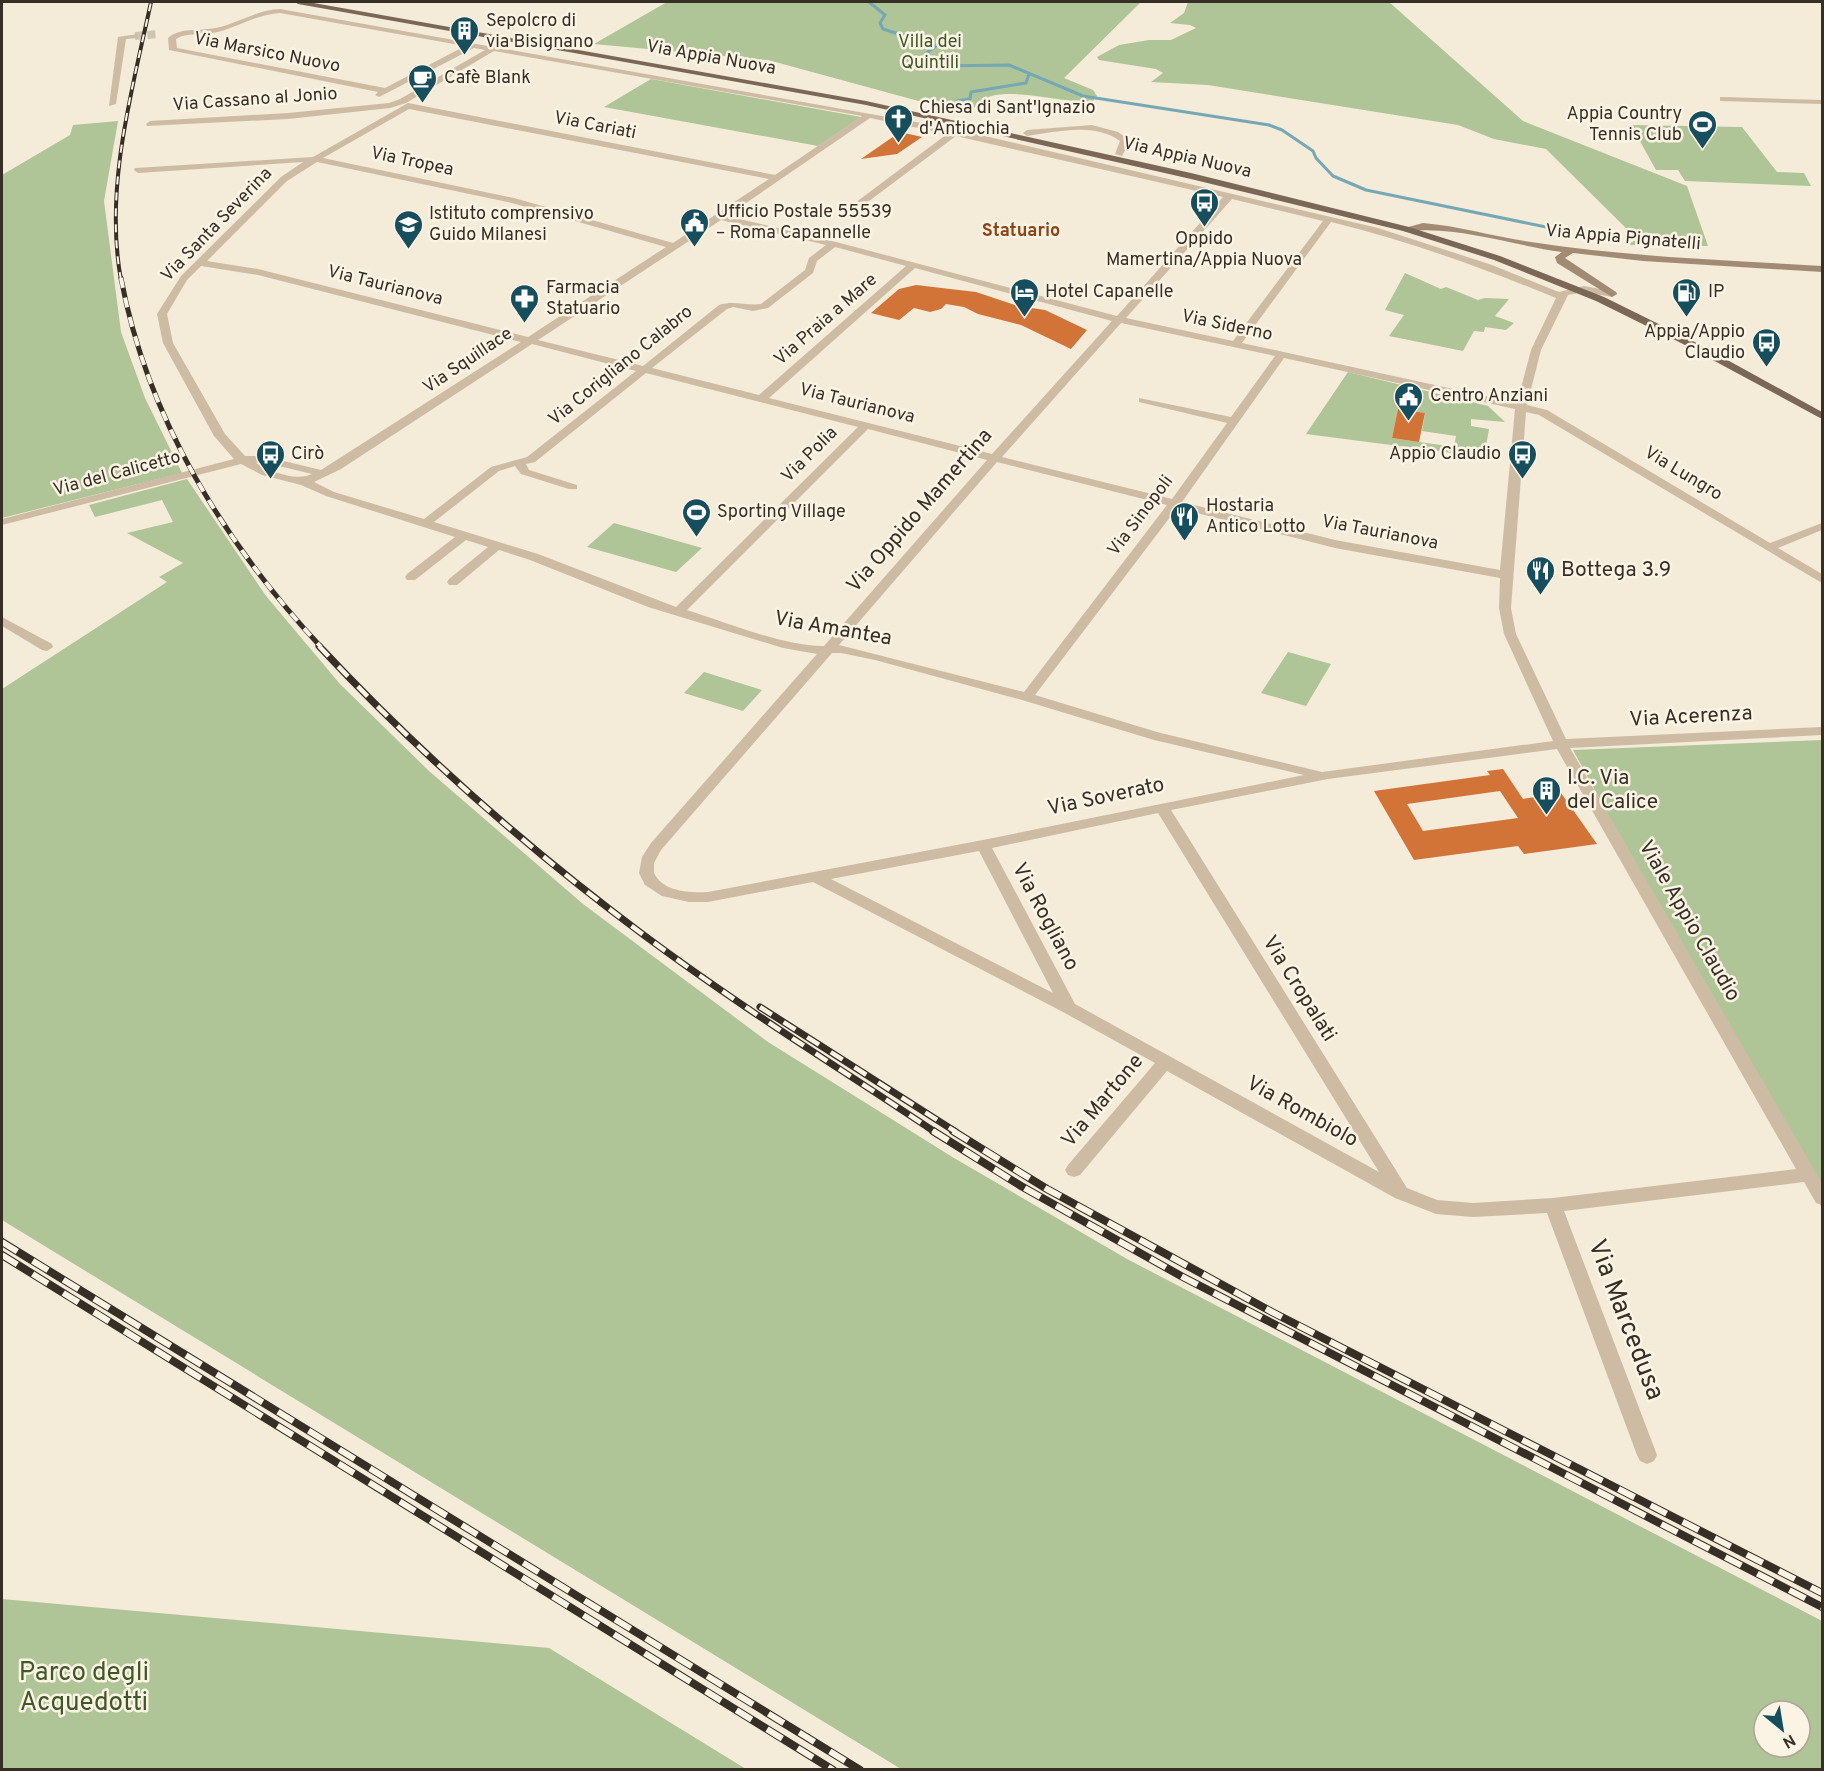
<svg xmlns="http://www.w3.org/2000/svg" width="1824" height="1771" font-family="Overpass,sans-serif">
	<rect width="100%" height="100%" fill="#f4ebd8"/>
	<path fill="#afc497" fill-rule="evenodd" d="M 667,2 L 1141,2 L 1064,78 L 1093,90 L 1097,96 L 1093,101 C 1064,105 1000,82 978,103 C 975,106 972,111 970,115 L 768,60 L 594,44 Z
		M 1188,2 L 1389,2 L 1523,121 L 1687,186 L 1708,246 L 1627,245 L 1637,239 L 1546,149 L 1494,139 L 1458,125 L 1208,85 L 1151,82 L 1163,73 L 1156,69 L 1099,60 L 1097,57 L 1119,45 L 1149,40 L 1171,40 L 1196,28 L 1190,25 L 1170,23 L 1184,13 Z
		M 651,79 L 861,117 L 818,146 L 604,107 Z
		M 118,121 L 104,201 L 121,332 L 145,398 L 182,473 L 2,518 L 2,175 L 70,135 L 73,125 Z
		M 1631,125 L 1742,127 L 1777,172 L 1804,173 L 1811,186 L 1685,181 L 1678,170 L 1656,170 Z
		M 1405,273 L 1441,289 L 1446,287 L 1478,300 L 1485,298 L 1509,299 L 1495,316 L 1514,323 L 1506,330 L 1485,327 L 1484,332 L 1474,331 L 1463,351 L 1389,336 L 1404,315 L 1385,310 Z
		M 1348,372 L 1488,406 L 1505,422 L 1471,419 L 1471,426 L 1489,429 L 1484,457 L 1306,434 ZM 1398,410 L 1425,413 L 1422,431 L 1456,436 L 1454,447 L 1392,438 Z
		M 187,479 L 266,596 L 340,684 L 429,771 L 583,904 L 768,1042 L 954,1158 L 1127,1259 L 1822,1621 L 1822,1769 L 901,1769 L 2,1220 L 2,689 L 167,582 L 159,577 L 183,563 L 127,533 L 173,522 L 162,500 L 95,517 L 89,505 ZM 1764,1711 L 1800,1711 L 1800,1747 L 1764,1747 Z
		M 614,523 L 702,548 L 676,572 L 587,547 Z
		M 1288,652 L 1331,664 L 1306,706 L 1261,693 Z
		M 704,672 L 762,690 L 743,711 L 684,693 Z
		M 1822,740 L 1822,1208 L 1573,750 Z
		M 2,1599 L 549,1648 L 746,1769 L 2,1769 Z"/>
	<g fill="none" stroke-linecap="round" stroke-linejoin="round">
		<path stroke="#74a8b4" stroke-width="3" d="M 869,2 L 885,15 L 880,23 L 883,29 L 936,46 L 925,54 L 938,66 L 1009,65 L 1083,96 L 1269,125 L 1282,130 L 1313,151 L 1316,158 L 1333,176 L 1366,190 L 1551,228
			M 957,101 L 970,99 L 971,92 L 1026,83 L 1029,74"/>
	</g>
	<path fill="#d27338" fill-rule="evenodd" d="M 900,132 L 922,137 L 897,154 L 861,159 Z
		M 916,285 L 976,292 L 1018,306 L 1045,310 L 1087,330 L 1071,349 L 1021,325 L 978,314 L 964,307 L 946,304 L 941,309 L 930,312 L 914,308 L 899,320 L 871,313 L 899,289 Z
		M 1398,409 L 1425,413 L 1419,442 L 1392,438 Z
		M 1503,769 L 1523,799 L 1561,793 L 1597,844 L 1524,854 L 1518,846 L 1414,860 L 1374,791 L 1490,775 L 1487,771 ZM 1500,791 L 1518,818 L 1423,831 L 1407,804 Z"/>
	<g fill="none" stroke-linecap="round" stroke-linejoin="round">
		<path stroke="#cec5b4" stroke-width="8" stroke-dasharray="8 4.5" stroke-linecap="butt" d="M 135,36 L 159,34"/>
		<path fill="#cdbca3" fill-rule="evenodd" d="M 280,9 L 955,129 L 1378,228 L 1492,265 L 1559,292 L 1584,286 L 1616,292 L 1617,294 L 1612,297 L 1584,292 L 1568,295 L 1541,350 L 1527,405 L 1547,410 L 1770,543 L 1822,523 L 1822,530 L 1778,548 L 1822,574 L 1822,583 L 1539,415 L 1526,412 L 1511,608 L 1516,634 L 1566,739 L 1822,727 L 1822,735 L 1570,748 L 1822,1183 L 1822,1205 L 1816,1203 L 1804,1182 L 1564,1211 L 1657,1455 L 1654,1461 L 1647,1464 L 1640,1461 L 1637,1455 L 1547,1213 L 1473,1217 L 1436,1214 L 1395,1198 L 1167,1071 L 1080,1175 L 1074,1177 L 1068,1175 L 1065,1170 L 1068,1165 L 1155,1063 L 1063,1012 L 813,882 L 708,902 L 689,902 L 662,896 L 645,885 L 639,873 L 642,857 L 651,843 L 817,654 L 783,648 L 648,607 L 530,560 L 499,550 L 457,585 L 449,585 L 447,582 L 449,579 L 488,547 L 466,540 L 415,580 L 407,580 L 405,577 L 407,574 L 455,537 L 326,496 L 301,485 L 262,475 L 241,464 L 2,525 L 2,519 L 234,459 L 214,436 L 163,343 L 157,314 L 181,276 L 281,177 L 303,162 L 138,173 L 134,170 L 135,168 L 313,157 L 408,103 L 775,175 L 862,116 L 494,51 L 406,103 L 390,108 L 288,119 L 147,126 L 146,124 L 150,121 L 288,113 L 389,103 L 400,99 L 485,50 L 474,48 L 379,97 L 375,95 L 378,92 L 169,50 L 168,38 C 179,28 194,31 208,29 C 233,27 254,10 280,9 ZM 280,13 L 465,46 L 385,88 L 177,48 L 176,39 C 187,32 200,36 213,33 C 236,29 256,14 280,13 ZM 409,109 L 769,179 L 673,243 L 514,198 L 323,158 ZM 870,118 L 947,134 L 843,212 L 843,216 L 849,216 L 956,136 L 1223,197 L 1117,316 L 836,242 L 727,216 ZM 317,162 L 512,203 L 666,247 L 528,337 L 258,269 L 207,261 L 287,181 ZM 1232,199 L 1323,221 L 1233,341 L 1126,318 ZM 721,220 L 826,245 L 809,258 L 805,270 L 761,304 C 746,306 734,300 719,305 L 643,366 L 538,340 ZM 1331,222 C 1409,241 1483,268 1556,298 L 1531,350 L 1517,403 L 1242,343 ZM 835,247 L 906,266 L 759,395 L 652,368 L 727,309 L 733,307 L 753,311 L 768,308 L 813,273 L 817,261 ZM 201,266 L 258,275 L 521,342 L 321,470 L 263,456 L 245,456 L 225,434 L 173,343 L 167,314 L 187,280 ZM 915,268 L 1112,321 L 992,454 L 769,398 ZM 1121,323 L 1275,356 L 1231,417 L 1139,398 L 1139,402 L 1227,423 L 1172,499 L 1002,457 ZM 532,344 L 636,371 L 527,457 L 491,467 L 424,519 L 334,492 L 314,482 L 341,469 ZM 1284,358 L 1515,409 L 1500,570 L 1335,540 L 1182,502 ZM 646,373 L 858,427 L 676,607 L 538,554 L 434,522 L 499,471 L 515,466 L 521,474 L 569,489 L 577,489 L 577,485 L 529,470 L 526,464 L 535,462 ZM 868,429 L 987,460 L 824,646 C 786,647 725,622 687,610 ZM 263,462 L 312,474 C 295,482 271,471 256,463 ZM 997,462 L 1167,505 L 1024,692 L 839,645 ZM 1177,508 L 1335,548 L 1500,578 L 1499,608 L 1504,634 L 1553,741 L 1322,772 L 1157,732 L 1035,695 ZM 832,653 L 841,653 L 875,660 L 1022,700 L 1154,740 L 1304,775 L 983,840 L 708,892 C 690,893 663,892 654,873 L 654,863 L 661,850 ZM 1557,749 L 1796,1169 L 1553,1198 L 1473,1203 L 1437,1200 L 1407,1188 L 1171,810 L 1328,779 ZM 1158,813 L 1379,1172 L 1075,1004 L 992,848 ZM 979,851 L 1053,993 L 831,879 Z
			M 138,34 L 138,38 L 126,39 L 116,104 L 109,106 L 118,37 Z
			M 1723,97 L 1822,100 L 1822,104 L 1720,101 L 1720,97 Z
			M 1092,125 L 1118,132 L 1127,138 L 1128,145 L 1122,156 L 1115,154 L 1120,141 C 1094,122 1056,132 1027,136 L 1023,133 L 1027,130 Z
			M 2,617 L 52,644 L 53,647 L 47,651 L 42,650 L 2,626 Z"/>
		<path fill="#a18b74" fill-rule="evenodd" d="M 1423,223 C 1460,226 1495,237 1531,242 C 1627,257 1725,260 1822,266 L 1822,272 L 1643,261 L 1573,253 L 1565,258 L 1616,292 L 1617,294 L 1612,297 L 1557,263 L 1555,257 L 1562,252 C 1515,246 1451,224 1406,232 L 1401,229 Z"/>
		<path fill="#7b6755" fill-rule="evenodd" d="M 295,2 L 308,2 L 866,101 L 1191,173 L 1409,227 L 1500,256 L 1604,297 L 1691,340 L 1822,412 L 1822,419 L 1683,344 L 1596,301 L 1494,260 L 1403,231 L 1191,179 L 866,105 L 298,4 Z"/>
		<defs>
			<path id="rail-far3" d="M 121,280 C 104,188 132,91 151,2"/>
			<path id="rail-far2" d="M 121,278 C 147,418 225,544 321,647"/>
			<path id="rail-far1" d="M 319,646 C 419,753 528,849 645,936 C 739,1006 838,1067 935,1132
				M 760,1007 L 956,1132"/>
			<path id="rail" d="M 933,1131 L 1021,1186 L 1181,1276 L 1822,1607
				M 953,1131 L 1047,1189 L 1272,1312 L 1822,1593
				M 2,1242 L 860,1770
				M 2,1255 L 833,1770"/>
		</defs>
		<use href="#rail-far3" stroke="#372e26" stroke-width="4"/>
		<use href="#rail-far2" stroke="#372e26" stroke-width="5"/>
		<use href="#rail-far1" stroke="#372e26" stroke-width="7"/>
		<use href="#rail" stroke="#372e26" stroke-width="8"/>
		<use href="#rail-far3" stroke="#fbf4e5" stroke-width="2" stroke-dasharray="8" stroke-linecap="butt"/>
		<use href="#rail-far2" stroke="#fbf4e5" stroke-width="4" stroke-dasharray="10" stroke-linecap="butt"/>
		<use href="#rail-far1" stroke="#fbf4e5" stroke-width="4.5" stroke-dasharray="14" stroke-linecap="butt"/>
		<use href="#rail" stroke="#fbf4e5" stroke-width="6" stroke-dasharray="18" stroke-linecap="butt"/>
	</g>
	<defs>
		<symbol id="building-pin" viewBox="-11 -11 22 30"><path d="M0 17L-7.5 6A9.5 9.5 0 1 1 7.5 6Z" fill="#174e5d" stroke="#fbf4e5"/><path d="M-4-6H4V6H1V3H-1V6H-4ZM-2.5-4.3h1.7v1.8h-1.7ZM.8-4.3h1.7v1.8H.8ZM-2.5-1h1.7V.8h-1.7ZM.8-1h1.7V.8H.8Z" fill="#fff"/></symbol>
		<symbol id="cafe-pin" viewBox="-11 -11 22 30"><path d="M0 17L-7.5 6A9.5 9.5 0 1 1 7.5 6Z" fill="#174e5d" stroke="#fbf4e5"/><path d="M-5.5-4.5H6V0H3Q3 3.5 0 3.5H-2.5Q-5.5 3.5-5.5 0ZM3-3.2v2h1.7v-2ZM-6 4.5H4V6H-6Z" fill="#fff"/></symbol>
		<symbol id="church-pin" viewBox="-11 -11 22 30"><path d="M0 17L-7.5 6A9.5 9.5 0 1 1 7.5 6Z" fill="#174e5d" stroke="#fbf4e5"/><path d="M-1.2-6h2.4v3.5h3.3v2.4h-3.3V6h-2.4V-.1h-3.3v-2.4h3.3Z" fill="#fff"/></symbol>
		<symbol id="stadium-pin" viewBox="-11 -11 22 30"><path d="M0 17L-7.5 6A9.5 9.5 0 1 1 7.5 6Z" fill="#174e5d" stroke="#fbf4e5"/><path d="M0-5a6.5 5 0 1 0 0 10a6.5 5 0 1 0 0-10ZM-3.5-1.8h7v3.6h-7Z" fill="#fff"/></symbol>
		<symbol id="bus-pin" viewBox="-11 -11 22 30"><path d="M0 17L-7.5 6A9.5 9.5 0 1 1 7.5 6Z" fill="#174e5d" stroke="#fbf4e5"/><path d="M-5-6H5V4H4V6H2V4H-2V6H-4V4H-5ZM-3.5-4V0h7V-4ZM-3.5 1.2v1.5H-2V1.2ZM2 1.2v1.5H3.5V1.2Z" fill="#fff"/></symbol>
		<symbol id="civic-pin" viewBox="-11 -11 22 30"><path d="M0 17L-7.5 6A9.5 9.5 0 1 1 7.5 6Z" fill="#174e5d" stroke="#fbf4e5"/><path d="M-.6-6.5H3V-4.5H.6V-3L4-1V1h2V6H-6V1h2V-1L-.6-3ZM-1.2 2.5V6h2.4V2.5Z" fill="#fff"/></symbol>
		<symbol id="school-pin" viewBox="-11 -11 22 30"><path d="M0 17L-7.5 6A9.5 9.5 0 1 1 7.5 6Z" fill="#174e5d" stroke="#fbf4e5"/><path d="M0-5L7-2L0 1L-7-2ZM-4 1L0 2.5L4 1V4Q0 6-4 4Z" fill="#fff"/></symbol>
		<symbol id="hotel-pin" viewBox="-11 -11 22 30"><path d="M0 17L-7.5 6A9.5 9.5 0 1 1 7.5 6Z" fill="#174e5d" stroke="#fbf4e5"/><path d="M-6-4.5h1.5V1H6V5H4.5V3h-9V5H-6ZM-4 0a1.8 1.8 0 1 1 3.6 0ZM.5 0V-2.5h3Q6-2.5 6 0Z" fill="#fff"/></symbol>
		<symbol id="fuel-pin" viewBox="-11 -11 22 30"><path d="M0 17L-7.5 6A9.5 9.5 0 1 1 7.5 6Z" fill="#174e5d" stroke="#fbf4e5"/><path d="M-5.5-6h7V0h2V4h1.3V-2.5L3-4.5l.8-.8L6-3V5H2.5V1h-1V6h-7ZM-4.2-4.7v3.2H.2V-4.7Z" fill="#fff"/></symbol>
		<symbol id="pharmacy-pin" viewBox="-11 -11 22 30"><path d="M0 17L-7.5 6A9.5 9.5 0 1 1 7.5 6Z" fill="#174e5d" stroke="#fbf4e5"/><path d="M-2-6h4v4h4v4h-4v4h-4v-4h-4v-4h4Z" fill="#fff"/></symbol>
		<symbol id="restaurant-pin" viewBox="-11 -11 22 30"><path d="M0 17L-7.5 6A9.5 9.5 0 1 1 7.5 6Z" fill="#174e5d" stroke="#fbf4e5"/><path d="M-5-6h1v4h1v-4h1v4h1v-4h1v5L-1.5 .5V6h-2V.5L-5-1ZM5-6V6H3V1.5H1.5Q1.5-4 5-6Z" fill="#fff"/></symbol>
	</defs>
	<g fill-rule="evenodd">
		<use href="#building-pin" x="448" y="14" width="33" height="45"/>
		<use href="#cafe-pin" x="406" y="62" width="33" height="45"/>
		<use href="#church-pin" x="882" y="102" width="33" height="45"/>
		<use href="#stadium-pin" x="1686" y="108" width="33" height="45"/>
		<use href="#bus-pin" x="1188" y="186" width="33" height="45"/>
		<use href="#civic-pin" x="678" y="206" width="33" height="45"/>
		<use href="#school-pin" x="392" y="208" width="33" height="45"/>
		<use href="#hotel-pin" x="1008" y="276" width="33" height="45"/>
		<use href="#fuel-pin" x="1670" y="276" width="33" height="45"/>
		<use href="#pharmacy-pin" x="508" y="282" width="33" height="45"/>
		<use href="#bus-pin" x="1750" y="326" width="33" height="45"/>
		<use href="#civic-pin" x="1392" y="380" width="33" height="45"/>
		<use href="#bus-pin" x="254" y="438" width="33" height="45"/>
		<use href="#bus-pin" x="1506" y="438" width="33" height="45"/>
		<use href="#stadium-pin" x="680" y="496" width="33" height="45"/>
		<use href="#restaurant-pin" x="1168" y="500" width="33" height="45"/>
		<use href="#restaurant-pin" x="1524" y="554" width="33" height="45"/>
		<use href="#building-pin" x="1530" y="774" width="33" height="45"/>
	</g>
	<g text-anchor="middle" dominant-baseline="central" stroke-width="5" stroke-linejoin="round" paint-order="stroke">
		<g font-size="18" fill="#372e26" stroke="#fbf4e5" text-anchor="start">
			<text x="486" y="21">Sepolcro di<tspan x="486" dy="21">via Bisignano</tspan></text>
			<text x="444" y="78">Cafè Blank</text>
			<text x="919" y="108">Chiesa di Sant'Ignazio<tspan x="919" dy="21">d'Antiochia</tspan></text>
			<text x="1682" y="114" text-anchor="end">Appia Country<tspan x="1682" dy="21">Tennis Club</tspan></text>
			<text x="716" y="212">Ufficio Postale 55539<tspan x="716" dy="21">– Roma Capannelle</tspan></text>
			<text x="429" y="214">Istituto comprensivo<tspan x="429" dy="21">Guido Milanesi</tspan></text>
			<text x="1204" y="239" text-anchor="middle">Oppido<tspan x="1204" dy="21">Mamertina/Appia Nuova</tspan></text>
			<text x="546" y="288">Farmacia<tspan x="546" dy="21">Statuario</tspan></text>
			<text x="1045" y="292">Hotel Capanelle</text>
			<text x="1708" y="292">IP</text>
			<text x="1745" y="332" text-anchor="end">Appia/Appio<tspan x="1745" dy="21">Claudio</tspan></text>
			<text x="1430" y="396">Centro Anziani</text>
			<text x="291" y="454">Cirò</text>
			<text x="1501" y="454" text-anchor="end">Appio Claudio</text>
			<text x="1206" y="506">Hostaria<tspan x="1206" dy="21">Antico Lotto</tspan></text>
			<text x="717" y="512">Sporting Village</text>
		</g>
		<g font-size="18" fill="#3f5827" stroke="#fbf4e5">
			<text x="930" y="42">Villa dei<tspan x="930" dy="21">Quintili</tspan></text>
		</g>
		<g font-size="18" fill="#372e26" stroke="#fbf4e5">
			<text transform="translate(267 53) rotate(11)">Via Marsico Nuovo</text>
			<text transform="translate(711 58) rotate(10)">Via Appia Nuova</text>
			<text transform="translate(255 100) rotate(-4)">Via Cassano al Jonio</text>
			<text transform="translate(595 126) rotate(11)">Via Cariati</text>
			<text transform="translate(1187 158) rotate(13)">Via Appia Nuova</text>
			<text transform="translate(412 162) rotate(12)">Via Tropea</text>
			<text transform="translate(217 225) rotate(-46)">Via Santa Severina</text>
			<text transform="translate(1623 238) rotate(5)">Via Appia Pignatelli</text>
			<text transform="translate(385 286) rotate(14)">Via Taurianova</text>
			<text transform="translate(826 320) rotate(-41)">Via Praia a Mare</text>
			<text transform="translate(1227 326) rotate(12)">Via Siderno</text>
			<text transform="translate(468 361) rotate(-34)">Via Squillace</text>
			<text transform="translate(621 366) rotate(-39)">Via Corigliano Calabro</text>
			<text transform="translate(857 404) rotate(14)">Via Taurianova</text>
			<text transform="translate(810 455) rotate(-45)">Via Polia</text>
			<text transform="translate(117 474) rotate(-15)">Via del Calicetto</text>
			<text transform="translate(1683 474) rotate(31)">Via Lungro</text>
			<text transform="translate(1141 516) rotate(-53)">Via Sinopoli</text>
			<text transform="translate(1380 533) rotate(11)">Via Taurianova</text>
		</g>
		<g font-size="18" font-weight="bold" fill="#8e4417" stroke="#fbf4e5">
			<text x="1021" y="231">Statuario</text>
		</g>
		<g font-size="21" fill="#372e26" stroke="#fbf4e5">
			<text transform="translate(920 511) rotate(-49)">Via Oppido Mamertina</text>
			<text transform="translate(833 629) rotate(10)">Via Amantea</text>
			<text transform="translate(1691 717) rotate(-3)">Via Acerenza</text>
			<text transform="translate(1106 797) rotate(-12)">Via Soverato</text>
			<text transform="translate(1045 917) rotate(62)">Via Rogliano</text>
			<text transform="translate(1689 921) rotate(60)">Viale Appio Claudio</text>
			<text transform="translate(1299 989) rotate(58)">Via Cropalati</text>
			<text transform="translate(1103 1101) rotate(-50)">Via Martone</text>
			<text transform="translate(1302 1112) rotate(29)">Via Rombiolo</text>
		</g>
		<g font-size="21" fill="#372e26" stroke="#fbf4e5" text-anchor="start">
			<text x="1561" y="570">Bottega 3.9</text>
			<text x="1567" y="778">I.C. Via<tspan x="1567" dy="24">del Calice</tspan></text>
		</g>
		<g font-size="26" fill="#372e26" stroke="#fbf4e5">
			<text transform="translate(1625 1320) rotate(69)">Via Marcedusa</text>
		</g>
		<g font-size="26" fill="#3f5827" stroke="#fbf4e5">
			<text x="84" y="1673">Parco degli<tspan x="84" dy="30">Acquedotti</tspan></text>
		</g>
	</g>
	<rect width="1824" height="1771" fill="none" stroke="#372e26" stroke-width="6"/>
	<g transform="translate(1782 1729) rotate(150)"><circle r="28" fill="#fbf4e5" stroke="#ada599" stroke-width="1.5"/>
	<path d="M0-4.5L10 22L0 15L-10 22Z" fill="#174e5d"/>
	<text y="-9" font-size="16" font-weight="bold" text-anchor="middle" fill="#372e26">N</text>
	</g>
</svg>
